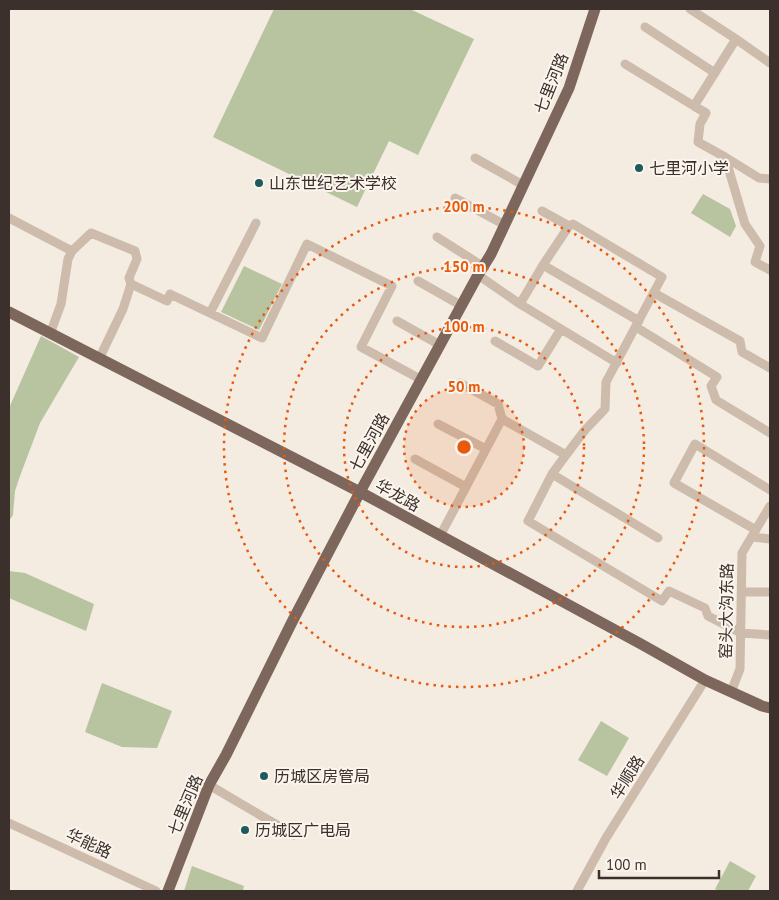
<svg xmlns="http://www.w3.org/2000/svg" width="779" height="900" font-family="'PT Sans','Noto Sans SC',sans-serif">
	<rect width="100%" height="100%" fill="#f4ebe1"/>
	<path fill="#b8c4a0" d="M 274,9 L 410,9 L 474,39 L 418,155 L 389,141 L 357,207 L 213,137 Z
		M 703,194 L 730,209 L 736,226 L 730,237 L 691,213 Z
		M 244,266 L 282,284 L 259,330 L 221,312 Z
		M 41,336 L 79,357 L 40,423 L 20,476 L 15,491 L 13,515 L 9,521 L 9,408 Z
		M 9,571 L 25,573 L 94,604 L 86,631 L 9,598 Z
		M 102,683 L 172,711 L 157,748 L 122,747 L 85,732 Z
		M 601,721 L 629,738 L 607,776 L 578,760 Z
		M 730,861 L 756,876 L 748,891 L 719,891 L 715,889 Z
		M 192,866 L 244,886 L 243,891 L 184,891 Z"/>
	<g fill="none" stroke-linecap="round" stroke-linejoin="round">
		<path stroke="#cdbbac" stroke-width="9" d="M 690,9 L 736,39 L 770,63
			M 645,27 L 715,73
			M 736,39 L 694,106 L 706,113 L 700,124 L 698,142 L 725,157 L 745,224 L 760,246 L 755,262 L 770,270
			M 625,64 L 694,106
			M 725,157 L 759,178 L 770,179
			M 475,158 L 523,185
			M 455,198 L 505,225
			M 542,211 L 569,226 L 543,265
			M 9,218 L 72,251
			M 437,237 L 484,267
			M 478,275 L 520,304 L 617,363
			M 418,281 L 462,306
			M 654,293 L 740,341 L 742,352 L 770,368
			M 520,304 L 543,265 L 639,321
			M 210,313 L 256,223
			M 397,321 L 440,345
			M 636,327 L 717,377 L 711,386 L 716,400 L 770,433
			M 50,334 L 61,304 L 68,259 L 72,251 L 91,233 L 135,251 L 137,259 L 129,278 L 131,284 L 167,301 L 170,294 L 262,338 L 307,244 L 392,286 L 361,347 L 422,380
			M 495,341 L 538,366 L 561,329
			M 99,359 L 123,309 L 131,284
			M 460,383 L 498,404 L 502,419
			M 438,424 L 486,449
			M 566,455 L 552,474 L 528,521 L 662,601 L 669,591 L 705,608 L 708,616 L 741,633 L 770,635
			M 415,459 L 466,487
			M 552,474 L 658,538
			M 756,530 L 674,483 L 695,444 L 770,490
			M 440,536 L 502,419 L 566,455 L 585,430 L 605,409 L 606,382 L 662,277 L 573,224 L 569,226
			M 752,537 L 770,539
			M 742,592 L 770,592
			M 731,692 L 740,669 L 742,553 L 770,506
			M 209,785 L 294,835
			M 9,823 L 156,891
			M 577,891 L 606,838 L 705,680"/>
		<path stroke="#7d675c" stroke-width="11" d="M 9,312 L 360,492 L 641,644 L 705,680 L 762,706 L 770,708
			M 168,891 L 209,785 L 226,755 L 293,620 L 360,492 L 478,275 L 491,254 L 569,88 L 595,9"/>
	</g>
	<circle cx="464" cy="447" r="60" fill="#e8590c" fill-opacity=".12"/>
	<g fill="none" stroke="#e8590c" stroke-width="2.5" stroke-dasharray="2.5 5">
		<circle cx="464" cy="447" r="60"/>
		<circle cx="464" cy="447" r="120"/>
		<circle cx="464" cy="447" r="180"/>
		<circle cx="464" cy="447" r="240"/>
	</g>
	<g fill="#1f5a5e" stroke="#fbf5ee" stroke-width="2">
		<circle cx="639" cy="168" r="5"/>
		<circle cx="259" cy="183" r="5"/>
		<circle cx="264" cy="776" r="5"/>
		<circle cx="245" cy="830" r="5"/>
	</g>
	<g text-anchor="middle" dominant-baseline="central" stroke-width="4" stroke-linejoin="round" paint-order="stroke">
		<g font-size="16" fill="#3b302b" stroke="#fbf5ee">
			<text transform="translate(551 83) rotate(-68)">七里河路</text>
			<text transform="translate(369 442) rotate(-61)">七里河路</text>
			<text transform="translate(398 495) rotate(29)">华龙路</text>
			<text transform="translate(726 611) rotate(-89)">窑头大沟东路</text>
			<text transform="translate(627 777) rotate(-58)">华顺路</text>
			<text transform="translate(185 805) rotate(-67)">七里河路</text>
			<text transform="translate(89 843) rotate(25)">华能路</text>
		</g>
		<g font-size="16" fill="#3b302b" stroke="#fbf5ee" text-anchor="start">
			<text x="649" y="168">七里河小学</text>
			<text x="269" y="183">山东世纪艺术学校</text>
			<text x="274" y="776">历城区房管局</text>
			<text x="255" y="830">历城区广电局</text>
		</g>
	</g>
	<circle cx="464" cy="447" r="8" fill="#e8590c" stroke="#fbf5ee" stroke-width="2.5"/>
	<g font-size="15" text-anchor="middle" font-weight="bold" fill="#e8590c" stroke="#fbf5ee" stroke-width="4" stroke-linejoin="round" paint-order="stroke">
		<text x="464" y="212">200 m</text>
		<text x="464" y="272">150 m</text>
		<text x="464" y="332">100 m</text>
		<text x="464" y="392">50 m</text>
	</g>
	<rect width="779" height="900" fill="none" stroke="#3b302b" stroke-width="20"/>
	<path d="M599 870v8h120v-8" fill="none" stroke="#3b302b" stroke-width="2.5"/>
	<text x="606" y="870" font-size="15" fill="#3b302b" stroke="#fbf5ee" stroke-width="4" paint-order="stroke">100 m</text>
</svg>
